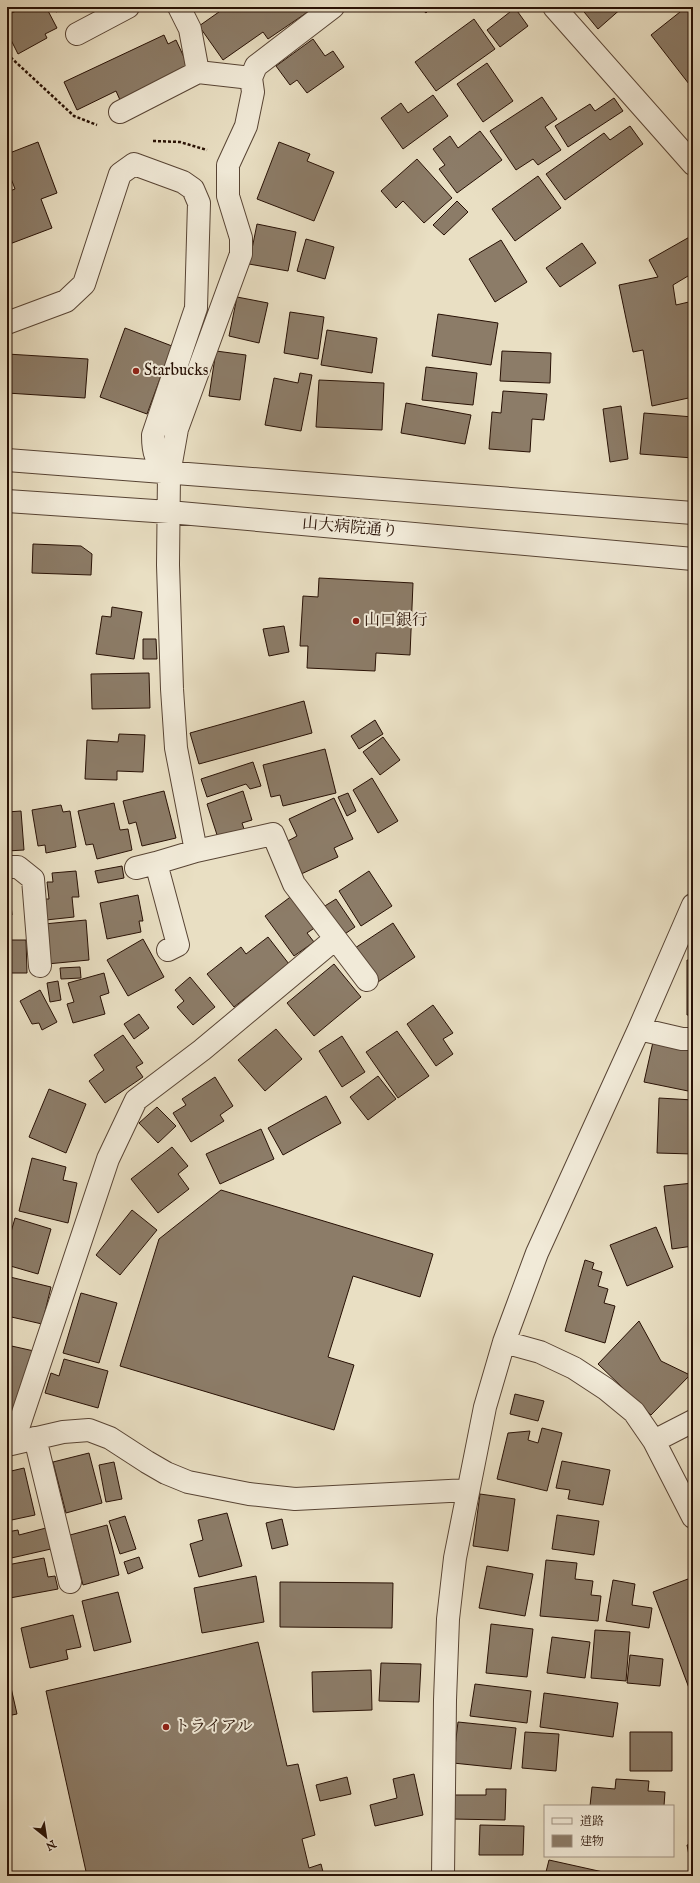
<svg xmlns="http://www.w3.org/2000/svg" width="700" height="1883" font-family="'IM FELL English','Noto Serif JP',serif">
	<rect width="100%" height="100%" fill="#e9dfc3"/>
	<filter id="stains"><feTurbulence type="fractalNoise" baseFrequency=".005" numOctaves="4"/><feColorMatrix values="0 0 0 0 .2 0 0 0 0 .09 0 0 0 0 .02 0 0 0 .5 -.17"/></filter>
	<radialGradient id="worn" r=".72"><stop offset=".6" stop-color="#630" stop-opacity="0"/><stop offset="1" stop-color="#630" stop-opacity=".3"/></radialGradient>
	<path fill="#8c7c68" stroke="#281105" d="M 14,7 L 46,7 L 57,28 L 45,34 L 47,38 L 18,54 L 7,32 L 7,15 L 16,11 Z
		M 53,7 L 66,7 L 56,12 Z
		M 226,7 L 315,7 L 268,39 L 263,32 L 223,60 L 199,26 Z
		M 419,7 L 432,7 L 426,13 Z
		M 580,7 L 623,7 L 598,29 Z
		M 515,8 L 528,26 L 500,47 L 487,30 Z
		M 685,8 L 693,18 L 693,81 L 689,84 L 651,35 Z
		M 474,19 L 495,49 L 436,91 L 415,62 Z
		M 164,35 L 168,44 L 176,40 L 189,68 L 120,100 L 116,91 L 77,110 L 64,82 Z
		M 313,39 L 325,56 L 333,51 L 344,67 L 307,93 L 297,80 L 290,85 L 276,66 Z
		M 487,63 L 513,101 L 483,122 L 457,84 Z
		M 433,95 L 448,116 L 403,149 L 381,118 L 401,103 L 408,113 Z
		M 542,97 L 557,119 L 545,127 L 561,150 L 538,165 L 533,159 L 516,170 L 490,131 Z
		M 614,98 L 623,111 L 568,147 L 555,126 L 590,104 L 595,111 Z
		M 630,126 L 643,144 L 565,200 L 546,174 L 604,133 L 610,140 Z
		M 480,131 L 502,160 L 457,193 L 439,169 L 445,165 L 433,149 L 450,136 L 458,148 Z
		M 38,142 L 57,193 L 41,199 L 52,228 L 7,245 L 7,192 L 15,189 L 7,168 L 7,154 Z
		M 279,142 L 310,154 L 307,161 L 334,172 L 314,221 L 257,199 Z
		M 417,159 L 452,198 L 424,223 L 403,201 L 396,208 L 381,191 Z
		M 538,176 L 561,208 L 515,241 L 492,209 Z
		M 457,201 L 468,212 L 444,235 L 433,225 Z
		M 257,224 L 296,232 L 288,271 L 249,264 Z
		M 693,235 L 693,273 L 673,285 L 676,305 L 693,301 L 693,397 L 652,406 L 643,350 L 633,352 L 619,285 L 658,277 L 649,260 Z
		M 306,239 L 334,247 L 325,279 L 297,271 Z
		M 501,240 L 527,282 L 495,302 L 469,259 Z
		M 582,243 L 596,263 L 560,287 L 546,268 Z
		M 237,297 L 268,303 L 259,343 L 229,336 Z
		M 290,312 L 324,317 L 318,359 L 284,353 Z
		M 438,314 L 498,323 L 491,365 L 432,356 Z
		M 125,328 L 172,346 L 147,414 L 100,397 Z
		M 327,330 L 377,338 L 372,373 L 321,365 Z
		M 216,351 L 246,355 L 240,400 L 209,396 Z
		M 502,351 L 551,353 L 550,383 L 500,381 Z
		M 7,354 L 88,359 L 85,398 L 7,393 Z
		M 426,367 L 477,373 L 473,405 L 422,400 Z
		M 300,373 L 312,375 L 301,431 L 265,425 L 274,378 L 298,383 Z
		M 319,380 L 384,383 L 382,430 L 316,427 Z
		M 503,391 L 547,394 L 544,420 L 532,419 L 530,452 L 489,449 L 492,412 L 501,413 Z
		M 406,403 L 471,415 L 465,444 L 401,433 Z
		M 621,406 L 628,459 L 610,462 L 603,409 Z
		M 644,413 L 693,417 L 693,458 L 640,454 Z
		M 33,544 L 81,546 L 92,554 L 91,575 L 32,573 Z
		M 319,578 L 413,583 L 410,655 L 376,653 L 375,671 L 307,668 L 308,646 L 300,646 L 303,596 L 318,597 Z
		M 112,607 L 142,612 L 134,659 L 96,654 L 102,616 L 111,617 Z
		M 284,626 L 289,652 L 269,656 L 263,629 Z
		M 143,639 L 156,639 L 157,659 L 143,659 Z
		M 149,673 L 150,708 L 92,709 L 91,674 Z
		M 304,701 L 312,733 L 199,764 L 190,733 Z
		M 375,720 L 383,734 L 359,749 L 351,736 Z
		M 119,734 L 145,735 L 143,772 L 117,771 L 117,780 L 85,779 L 87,740 L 118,742 Z
		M 383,737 L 400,760 L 380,775 L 363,752 Z
		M 325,749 L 336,793 L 283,806 L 280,795 L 271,797 L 263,765 Z
		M 253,762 L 261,786 L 250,789 L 246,784 L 207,797 L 201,779 Z
		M 372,778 L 398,821 L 378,833 L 353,790 Z
		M 164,791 L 176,838 L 142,846 L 136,822 L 129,824 L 123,801 Z
		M 243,791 L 252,820 L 242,823 L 245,832 L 219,841 L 207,804 Z
		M 348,793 L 356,811 L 347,816 L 338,797 Z
		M 334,798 L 353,839 L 334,848 L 338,857 L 299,875 L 284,843 L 297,836 L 289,819 Z
		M 114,803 L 120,830 L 128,829 L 132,850 L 97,859 L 93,844 L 86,845 L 78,811 Z
		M 61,805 L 63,812 L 70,811 L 76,847 L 46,853 L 45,845 L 38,846 L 32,810 Z
		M 21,811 L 24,850 L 7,851 L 7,812 Z
		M 122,866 L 124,878 L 98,883 L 95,871 Z
		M 76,871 L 79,897 L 72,897 L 74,917 L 46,920 L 44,899 L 49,899 L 47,882 L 53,882 L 52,873 Z
		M 369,871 L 392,906 L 361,926 L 339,891 Z
		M 7,883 L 9,883 L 12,915 L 7,916 Z
		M 138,895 L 143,921 L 139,921 L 141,932 L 107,939 L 100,903 Z
		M 293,895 L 316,927 L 307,933 L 314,942 L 294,956 L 265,916 Z
		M 336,899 L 355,927 L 339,938 L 320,909 Z
		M 86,920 L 89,960 L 47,964 L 44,924 Z
		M 393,923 L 415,957 L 378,982 L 355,948 Z
		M 268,937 L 289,964 L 234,1007 L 207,974 L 241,947 L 246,954 Z
		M 143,939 L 164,977 L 128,996 L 107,960 Z
		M 7,940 L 26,940 L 27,973 L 7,973 Z
		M 687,960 L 693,960 L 693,1015 L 687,1015 Z
		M 334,964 L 361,997 L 314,1036 L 287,1003 Z
		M 80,967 L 81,978 L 61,979 L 60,968 Z
		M 104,973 L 109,993 L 100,996 L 105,1014 L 73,1023 L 67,1004 L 74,1002 L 68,983 Z
		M 190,977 L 215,1007 L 193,1025 L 177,1007 L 184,1001 L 175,990 Z
		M 58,981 L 61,1000 L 50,1002 L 47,983 Z
		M 40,990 L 57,1022 L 42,1030 L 39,1023 L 32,1024 L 20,1001 Z
		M 433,1005 L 453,1033 L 443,1039 L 453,1054 L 436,1066 L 407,1024 Z
		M 139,1014 L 149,1028 L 134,1039 L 124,1024 Z
		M 276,1029 L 302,1059 L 265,1091 L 238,1060 Z
		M 397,1031 L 429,1076 L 398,1098 L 366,1052 Z
		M 123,1035 L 143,1063 L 136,1067 L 143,1077 L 105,1103 L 89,1081 L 104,1070 L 94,1055 Z
		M 342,1036 L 365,1072 L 342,1087 L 319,1051 Z
		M 653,1042 L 693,1051 L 693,1092 L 644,1082 Z
		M 378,1076 L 396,1099 L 368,1120 L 350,1097 Z
		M 215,1077 L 233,1106 L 220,1115 L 224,1121 L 191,1142 L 173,1113 L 186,1105 L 182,1099 Z
		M 49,1089 L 86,1104 L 66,1153 L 29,1137 Z
		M 326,1096 L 341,1123 L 283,1155 L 268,1128 Z
		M 659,1098 L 693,1100 L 693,1154 L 657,1153 Z
		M 157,1107 L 176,1126 L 158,1143 L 139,1123 Z
		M 261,1129 L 274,1159 L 220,1184 L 206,1154 Z
		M 172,1147 L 188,1166 L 178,1174 L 189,1189 L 158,1213 L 131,1179 Z
		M 32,1158 L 66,1167 L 63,1180 L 77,1183 L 68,1223 L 19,1211 Z
		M 693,1183 L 693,1246 L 672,1249 L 664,1186 Z
		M 221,1190 L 433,1254 L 420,1297 L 353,1276 L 328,1357 L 354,1365 L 334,1430 L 120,1366 L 159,1239 Z
		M 132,1210 L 157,1230 L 120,1275 L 96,1255 Z
		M 15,1218 L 51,1229 L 38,1274 L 7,1265 L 7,1246 Z
		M 656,1227 L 673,1267 L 627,1286 L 610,1245 Z
		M 585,1260 L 594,1263 L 592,1269 L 602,1272 L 598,1286 L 608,1289 L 604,1303 L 615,1306 L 605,1343 L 565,1331 Z
		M 10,1277 L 51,1287 L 42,1324 L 7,1316 L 7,1291 Z
		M 81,1293 L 117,1303 L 99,1363 L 63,1353 Z
		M 639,1321 L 661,1361 L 690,1375 L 651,1415 L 598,1364 Z
		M 7,1345 L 34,1351 L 18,1423 L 7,1421 Z
		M 64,1359 L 108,1371 L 98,1408 L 45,1393 L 51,1373 L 59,1376 Z
		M 515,1394 L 544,1401 L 538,1421 L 510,1414 Z
		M 542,1428 L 562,1433 L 547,1491 L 497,1479 L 508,1433 L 530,1431 L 528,1440 L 538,1443 Z
		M 89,1453 L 102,1503 L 66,1513 L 53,1462 Z
		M 562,1461 L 610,1470 L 603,1505 L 568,1499 L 570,1490 L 556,1488 Z
		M 114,1462 L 122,1499 L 106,1502 L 99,1465 Z
		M 24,1468 L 35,1515 L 7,1521 L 7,1472 Z
		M 480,1494 L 515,1499 L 508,1551 L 473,1546 Z
		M 227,1513 L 242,1566 L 199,1577 L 190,1544 L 203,1540 L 198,1520 Z
		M 557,1515 L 599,1521 L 594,1555 L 552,1549 Z
		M 125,1516 L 136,1549 L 120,1554 L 109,1521 Z
		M 282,1519 L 288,1545 L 272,1549 L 266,1523 Z
		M 107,1525 L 119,1575 L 83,1585 L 70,1535 Z
		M 46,1528 L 51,1549 L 7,1559 L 7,1532 L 18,1530 L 19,1535 Z
		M 139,1557 L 143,1568 L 128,1574 L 124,1562 Z
		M 44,1558 L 48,1577 L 55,1576 L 58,1589 L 10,1598 L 7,1579 L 7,1565 Z
		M 546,1560 L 577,1563 L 575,1579 L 593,1581 L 591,1595 L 601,1596 L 598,1621 L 540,1616 Z
		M 487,1566 L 533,1574 L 525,1616 L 479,1608 Z
		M 256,1576 L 264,1622 L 202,1633 L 194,1588 Z
		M 688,1579 L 693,1591 L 693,1687 L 689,1688 L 653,1592 Z
		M 613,1580 L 635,1584 L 632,1605 L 652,1608 L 649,1628 L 606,1621 Z
		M 280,1582 L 393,1583 L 392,1628 L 280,1627 Z
		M 118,1592 L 131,1642 L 94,1651 L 82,1601 Z
		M 73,1615 L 81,1647 L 66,1650 L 68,1659 L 30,1668 L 21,1628 Z
		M 491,1624 L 533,1629 L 527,1677 L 486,1673 Z
		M 595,1630 L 630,1632 L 626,1681 L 591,1678 Z
		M 552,1637 L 590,1642 L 585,1678 L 547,1673 Z
		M 258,1642 L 287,1766 L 298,1764 L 315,1835 L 302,1839 L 309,1868 L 321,1864 L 324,1876 L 87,1876 L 46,1691 Z
		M 630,1655 L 663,1659 L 660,1686 L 627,1683 Z
		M 381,1663 L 421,1664 L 419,1702 L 379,1701 Z
		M 7,1670 L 17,1714 L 7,1716 Z
		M 371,1670 L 372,1710 L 313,1712 L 312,1672 Z
		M 475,1684 L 531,1691 L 527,1723 L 470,1716 Z
		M 544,1693 L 618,1703 L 613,1737 L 540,1727 Z
		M 458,1722 L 516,1728 L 511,1769 L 453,1763 Z
		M 525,1732 L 559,1734 L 556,1771 L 522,1768 Z
		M 630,1732 L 672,1732 L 672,1771 L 630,1771 Z
		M 414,1774 L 423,1815 L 375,1826 L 370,1805 L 397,1798 L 393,1779 Z
		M 347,1777 L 351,1794 L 320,1801 L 316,1785 Z
		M 616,1779 L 649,1781 L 648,1791 L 665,1792 L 664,1806 L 590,1806 L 592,1787 L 615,1789 Z
		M 486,1789 L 506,1789 L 505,1820 L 452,1819 L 452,1795 L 486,1795 Z
		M 480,1825 L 524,1826 L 523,1855 L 479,1855 Z
		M 693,1844 L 693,1876 L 687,1845 Z
		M 549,1860 L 621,1876 L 545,1876 Z
		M 417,1873 L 417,1876 L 400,1876 Z"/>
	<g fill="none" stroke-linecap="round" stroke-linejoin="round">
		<defs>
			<path id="minor" d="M 179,7 L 190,29 L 198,72 L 251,78
				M 554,7 L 693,164
				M 77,34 L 128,7
				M 120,112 L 198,72
				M 7,323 L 66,301 L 84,284 L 120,174 L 134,164 L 183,182 L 193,189 L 199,203 L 196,308 L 153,435 C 153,456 156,458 169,474
				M 7,460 L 693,513
				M 7,501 L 169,512 L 693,559
				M 196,851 L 176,748 L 172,689 L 168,565 L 169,474 L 177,429 L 241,254 L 241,238 L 228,196 L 228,165 L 246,126 L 253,92 L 251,78 L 256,66 L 333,7
				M 156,863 L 196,851 L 273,834 L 294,884 L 367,980
				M 7,867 L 18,867 L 33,879 L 40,966
				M 136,868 L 156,863 L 178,945 L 168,950
				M 639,1029 L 682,1039 L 693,1039
				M 504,1342 L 540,1352 L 574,1368 L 606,1389 L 634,1412 L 654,1441 L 693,1517
				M 35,1438 L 70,1582
				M 654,1441 L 693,1421
				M 13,1443 L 108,1159 L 136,1100 L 202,1050 L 335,939
				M 7,1445 L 63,1432 L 89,1430 L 110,1438 L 147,1462 L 166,1473 L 188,1482 L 249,1494 L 295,1499 L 468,1490
				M 443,1876 L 445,1700 L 448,1619 L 455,1558 L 485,1407 L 504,1342 L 537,1253 L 639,1029 L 693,905"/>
		</defs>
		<use href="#minor" stroke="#584434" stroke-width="24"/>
		<path stroke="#281105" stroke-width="2.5" stroke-dasharray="3 2" stroke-linecap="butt" d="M 7,54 L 74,116 L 97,125
			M 153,141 L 180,142 L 207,150"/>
		<use href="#minor" stroke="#f1ead8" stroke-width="22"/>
	</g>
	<g fill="#8f2418" stroke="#f1ead8" stroke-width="1.5">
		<circle cx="136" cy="371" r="4"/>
		<circle cx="356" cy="621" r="4"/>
		<circle cx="166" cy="1727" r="4"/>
	</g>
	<g text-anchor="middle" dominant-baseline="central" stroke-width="4" stroke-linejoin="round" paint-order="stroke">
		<g font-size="16" fill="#281105" stroke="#f1ead8" text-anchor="start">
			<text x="144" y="371">Starbucks</text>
			<text x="364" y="621">山口銀行</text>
			<text x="174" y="1727">トライアル</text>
		</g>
		<g font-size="16" fill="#281105" stroke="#f1ead8">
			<text transform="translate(350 528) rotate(5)">山大病院通り</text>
		</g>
	</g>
	<rect width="700" height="1883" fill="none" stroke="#e9dfc3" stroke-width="24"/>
	<rect x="8" y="8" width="684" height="1867" fill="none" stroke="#281105" stroke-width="2"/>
	<rect x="12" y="12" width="676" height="1859" fill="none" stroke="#281105"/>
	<rect x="544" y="1805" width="130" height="52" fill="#f1ead8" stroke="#a19384"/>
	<rect x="552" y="1818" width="20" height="6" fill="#f1ead8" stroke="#a19384"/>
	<text x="580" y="1825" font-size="12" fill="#281105">道路</text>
	<rect x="552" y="1835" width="20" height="12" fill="#8c7c68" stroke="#a19384"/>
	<text x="580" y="1845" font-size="12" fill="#281105">建物</text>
	<g transform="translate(46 1837) rotate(150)" stroke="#f1ead8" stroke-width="3" paint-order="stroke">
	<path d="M0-3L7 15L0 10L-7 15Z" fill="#281105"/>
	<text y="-6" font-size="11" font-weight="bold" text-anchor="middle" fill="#281105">N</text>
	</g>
	<rect width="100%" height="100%" filter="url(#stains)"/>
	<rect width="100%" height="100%" fill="url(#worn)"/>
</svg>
